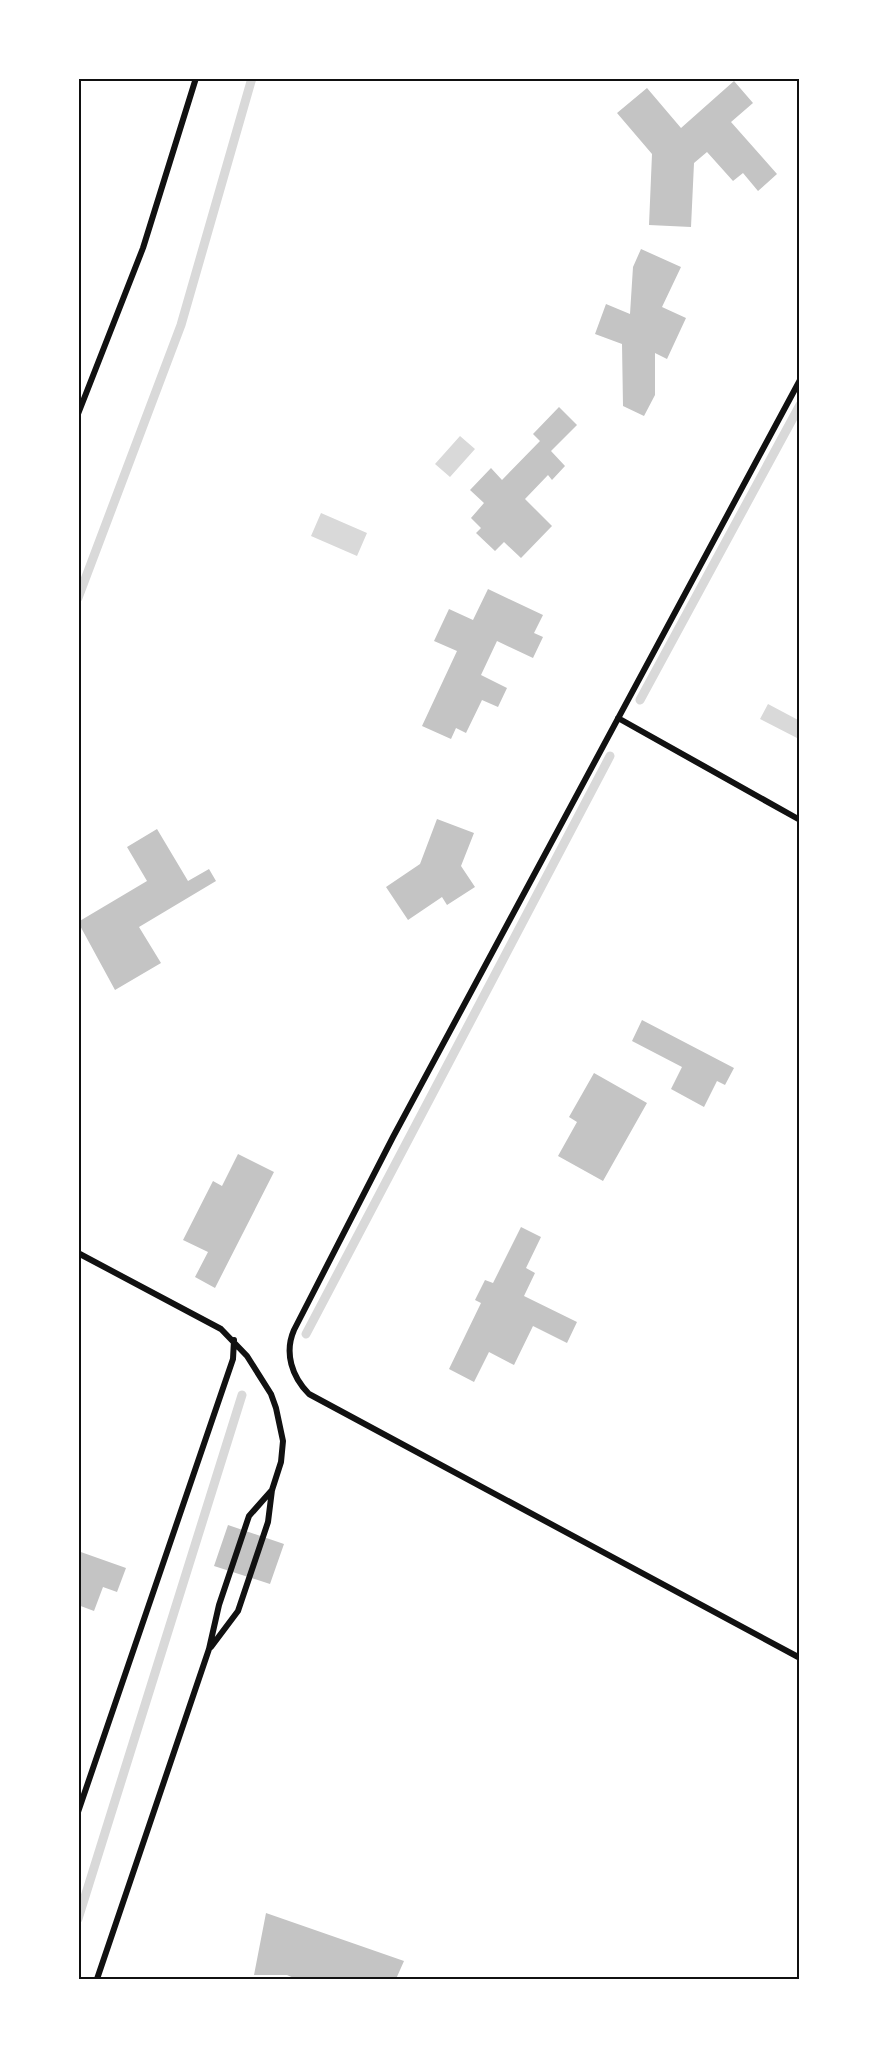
<svg xmlns="http://www.w3.org/2000/svg" width="878" height="2057" font-family="Merriweather,serif">
	<rect width="100%" height="100%" fill="#fff"/>
	<path fill="#d9d9d9" d="M 460,436 L 475,449 L 450,477 L 435,464 Z
		M 321,513 L 367,533 L 357,556 L 311,536 Z
		M 768,704 L 800,721 L 797,738 L 760,719 Z"/>
	<g fill="none" stroke-linecap="round" stroke-linejoin="round">
		<path stroke="#d9d9d9" stroke-width="9" d="M 78,598 L 181,325 L 252,78
			M 640,700 L 800,405
			M 306,1334 L 610,756
			M 78,1919 L 242,1395"/>
	</g>
	<path fill="#c4c4c4" d="M 734,81 L 753,103 L 731,122 L 777,174 L 758,191 L 743,173 L 733,181 L 707,152 L 694,163 L 691,227 L 649,225 L 652,154 L 617,113 L 647,88 L 681,128 Z
		M 641,249 L 681,267 L 662,307 L 686,318 L 667,359 L 655,353 L 655,395 L 644,416 L 623,406 L 622,344 L 595,334 L 606,304 L 630,314 L 633,267 Z
		M 559,407 L 577,425 L 551,451 L 565,466 L 552,480 L 548,475 L 525,499 L 552,526 L 521,558 L 504,542 L 495,551 L 476,533 L 481,528 L 471,518 L 484,503 L 470,490 L 491,468 L 502,480 L 540,441 L 533,434 Z
		M 488,589 L 543,615 L 534,633 L 543,637 L 533,658 L 497,641 L 481,675 L 507,688 L 498,707 L 482,700 L 466,733 L 456,728 L 451,739 L 422,726 L 457,651 L 434,641 L 449,609 L 473,620 Z
		M 437,819 L 474,833 L 461,866 L 475,887 L 447,905 L 442,897 L 408,920 L 386,887 L 420,864 Z
		M 157,829 L 188,881 L 209,869 L 216,881 L 139,927 L 161,963 L 115,990 L 78,922 L 147,881 L 127,847 Z
		M 642,1020 L 734,1068 L 725,1085 L 717,1081 L 704,1107 L 671,1089 L 682,1067 L 632,1041 Z
		M 594,1073 L 647,1103 L 603,1181 L 558,1156 L 577,1122 L 569,1117 Z
		M 238,1154 L 274,1172 L 215,1288 L 195,1277 L 208,1252 L 183,1240 L 213,1181 L 222,1186 Z
		M 521,1227 L 541,1237 L 526,1268 L 535,1273 L 524,1296 L 577,1322 L 567,1343 L 533,1326 L 514,1365 L 489,1352 L 474,1382 L 449,1369 L 481,1303 L 475,1300 L 485,1280 L 493,1283 Z
		M 228,1525 L 284,1544 L 270,1584 L 214,1566 Z
		M 78,1551 L 126,1568 L 117,1592 L 103,1587 L 94,1611 L 78,1605 Z
		M 266,1913 L 404,1961 L 396,1979 L 296,1979 L 287,1975 L 254,1975 Z"/>
	<g fill="none" stroke-linecap="round" stroke-linejoin="round">
		<path stroke="#111" stroke-width="6" d="M 800,380 L 393,1137 L 294,1330 C 284,1353 292,1377 309,1394 L 800,1658
			M 78,414 L 143,248 L 196,78
			M 618,718 L 800,820
			M 78,1253 L 221,1329 L 247,1356 L 271,1394 L 276,1408 L 283,1441 L 281,1462 L 272,1490 L 268,1522 L 238,1611 L 211,1647
			M 78,1812 L 233,1359 L 234,1340
			M 97,1979 L 209,1649 L 219,1605 L 249,1516 L 272,1490"/>
	</g>
	<rect width="878" height="2057" fill="none" stroke="#ffffff" stroke-width="159"/>
	<rect x="80" y="80" width="718" height="1898" fill="none" stroke="#111" stroke-width="2"/>
</svg>
